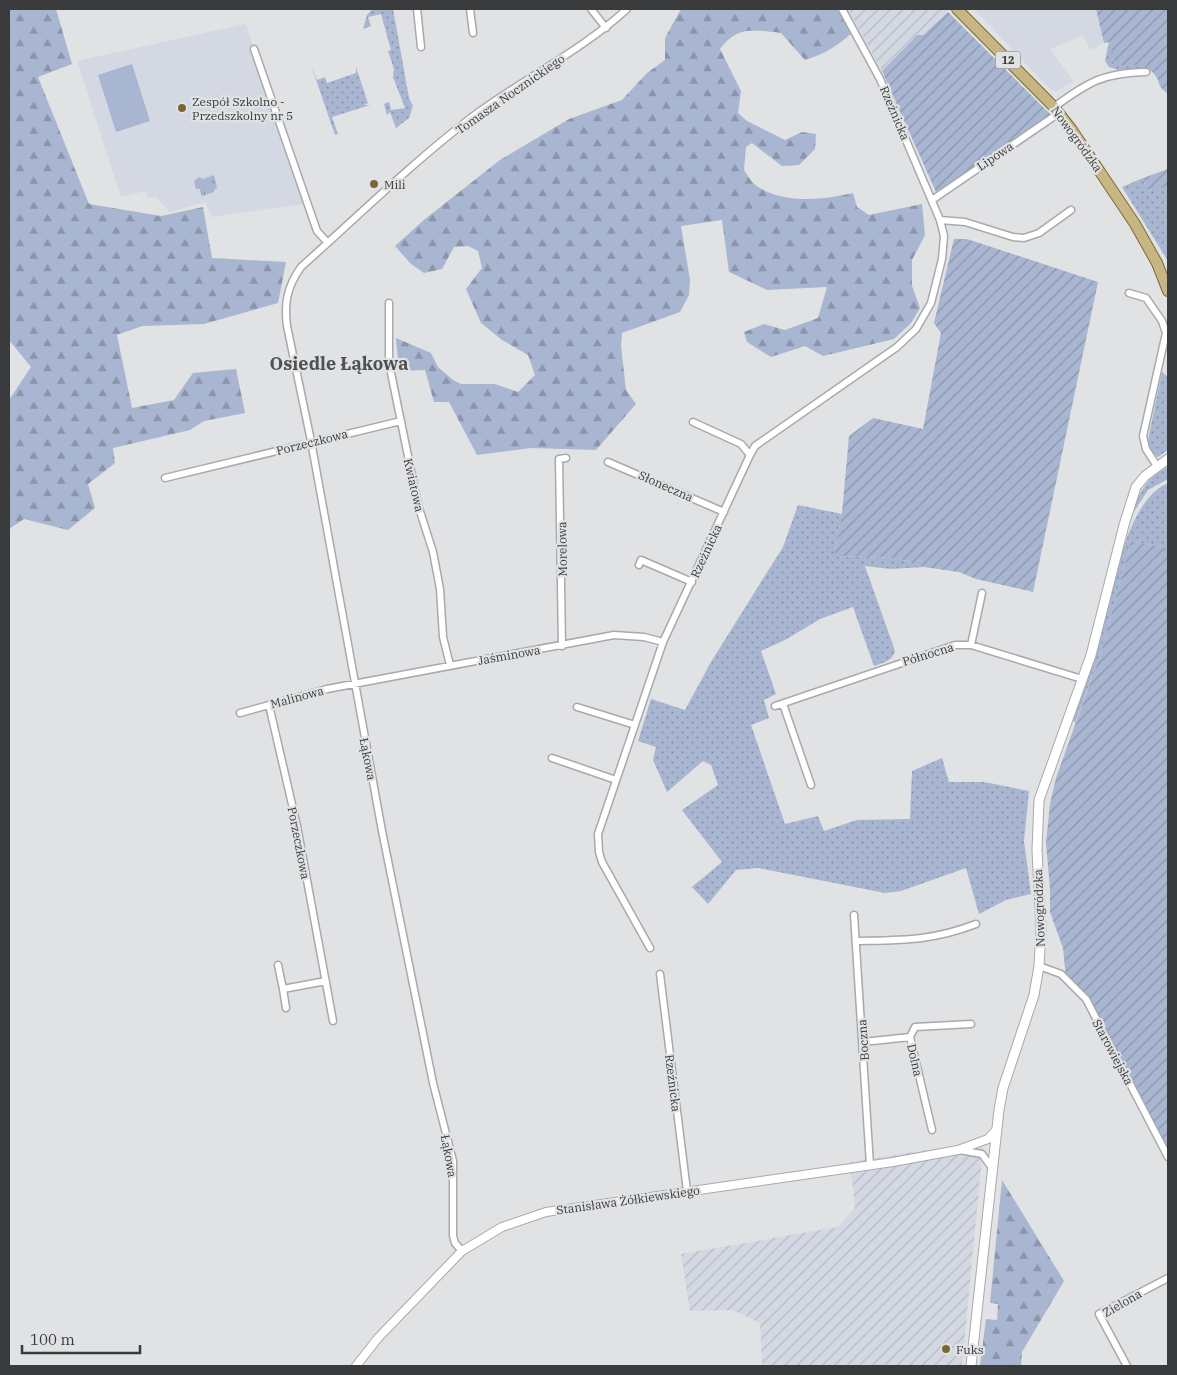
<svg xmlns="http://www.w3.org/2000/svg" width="1177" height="1375" font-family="'IBM Plex Serif',serif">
	<defs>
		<pattern id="industrial-furrows" width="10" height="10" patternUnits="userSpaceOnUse" patternTransform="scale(1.25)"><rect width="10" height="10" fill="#d3d8e2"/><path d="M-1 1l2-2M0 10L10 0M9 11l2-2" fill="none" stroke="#b6bac3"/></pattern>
		<pattern id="grass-dots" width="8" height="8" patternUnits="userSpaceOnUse" patternTransform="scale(1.25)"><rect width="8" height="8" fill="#a8b6d1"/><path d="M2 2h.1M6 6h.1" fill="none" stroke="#8a95ab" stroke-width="1.8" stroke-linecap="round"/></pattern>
		<pattern id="forest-firs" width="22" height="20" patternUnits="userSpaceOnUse" patternTransform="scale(1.25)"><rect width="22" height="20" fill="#a8b6d1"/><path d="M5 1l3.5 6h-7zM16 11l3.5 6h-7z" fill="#8a95ab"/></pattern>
		<pattern id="park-tufts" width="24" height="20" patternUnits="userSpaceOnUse" patternTransform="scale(1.25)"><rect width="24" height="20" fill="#a8b6d1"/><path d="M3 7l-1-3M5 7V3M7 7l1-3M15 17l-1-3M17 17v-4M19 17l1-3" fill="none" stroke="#8a95ab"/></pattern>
		<pattern id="garden-furrows" width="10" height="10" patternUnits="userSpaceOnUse" patternTransform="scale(1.25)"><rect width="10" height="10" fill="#a8b6d1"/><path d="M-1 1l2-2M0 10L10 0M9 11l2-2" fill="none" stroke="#8a95ab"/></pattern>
	</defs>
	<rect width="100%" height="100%" fill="#e0e2e4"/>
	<path fill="#d3d8e2" d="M 974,9 L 1096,9 L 1104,43 L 1090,50 L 1083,35 L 1050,49 L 1073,81 L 1057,91 L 1051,90 Z
		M 246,24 L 304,204 L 211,217 L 206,202 L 170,212 L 155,196 L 148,198 L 145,191 L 121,197 L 77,61 Z"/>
	<path fill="url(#industrial-furrows)" d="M 848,9 L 946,9 L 948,12 L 922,35 L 917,35 L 882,71 Z
		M 983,1147 L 962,1366 L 762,1366 L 760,1323 L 732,1310 L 690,1311 L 681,1254 L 838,1227 L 855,1208 L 850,1162 L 927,1150 Z"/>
	<path fill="url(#grass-dots)" d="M 372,9 L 393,9 L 409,98 L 413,106 L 409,118 L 396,128 L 390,112 L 387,115 L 384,104 L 389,102 L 391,110 L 405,108 L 393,77 L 394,69 L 388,51 L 391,50 L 381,14 L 368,17 L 371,26 L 363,29 L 367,15 Z
		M 1109,42 L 1146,67 L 1146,69 L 1118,70 L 1109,67 L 1105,61 Z
		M 311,65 L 317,80 L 325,77 L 327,83 L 356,73 L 356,67 L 368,103 L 364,105 L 370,105 L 332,117 L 338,134 L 335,135 Z
		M 1143,178 L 1149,191 L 1165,186 L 1168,196 L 1168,261 L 1122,187 Z
		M 1162,372 L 1168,377 L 1168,450 L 1158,457 L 1150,450 L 1148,440 Z
		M 1168,467 L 1168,479 L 1148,490 L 1133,513 C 1139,491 1148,477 1168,467 Z
		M 1168,483 L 1168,548 L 1131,541 L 1101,652 L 1075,723 L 1072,719 C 1080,697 1088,676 1095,654 C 1110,608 1122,502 1168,483 Z
		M 798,505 L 842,514 L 834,556 L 897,558 L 924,567 L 891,569 L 865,566 L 895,651 C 892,661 883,663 874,666 L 853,607 L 820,619 L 785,640 L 761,651 L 776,694 L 764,700 L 769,718 L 751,725 L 785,824 L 818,816 L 824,831 L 857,820 L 910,819 L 912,771 L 942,758 L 949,782 L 984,782 L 1029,791 L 1024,841 L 1031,894 L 1006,900 L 979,914 L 966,868 L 901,891 L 885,893 L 758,868 L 736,870 L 708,904 L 692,887 L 722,862 L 682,810 L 718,785 L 711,765 L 703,761 L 667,792 L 653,760 L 656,747 L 638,741 L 651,699 L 685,710 L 711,662 L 783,547 Z"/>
	<path fill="url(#forest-firs)" d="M 9,9 L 56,9 L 72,64 L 38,77 L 89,204 L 161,216 L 203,207 L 212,258 L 286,262 L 278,303 L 204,324 L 142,326 L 117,335 L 132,408 L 174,400 L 193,373 L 236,369 L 245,413 L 204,421 L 190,430 L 113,448 L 115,463 L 88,484 L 95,508 L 68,530 L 24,519 L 9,529 L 9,400 L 31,367 L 9,340 Z
		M 681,9 L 842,9 L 854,31 C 839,45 825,54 805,60 L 781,33 C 755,30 737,25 720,49 L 741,91 L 738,113 L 747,121 L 785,140 L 802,132 L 816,134 L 815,149 L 799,165 L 782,166 L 752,143 L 746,147 L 744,170 C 747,174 750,180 753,183 C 779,205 823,200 853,193 L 857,207 L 869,215 L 922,204 L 925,235 L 912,260 L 912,286 L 920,308 L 911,323 L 894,339 L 823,356 L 805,346 L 771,357 L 747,342 L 744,332 L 764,324 L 785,330 L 818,318 L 827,287 L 767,290 L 729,272 L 722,220 L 681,226 L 690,280 L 689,295 L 680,312 L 622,333 L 621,346 L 626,390 L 636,404 L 596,450 L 531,448 L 477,455 L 449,402 L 434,402 L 425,370 L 399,371 L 396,338 L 431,353 L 438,367 L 453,380 L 461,384 L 495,384 L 518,392 L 535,375 L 528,355 L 502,340 L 481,323 L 466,289 L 482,268 L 478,251 L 468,246 L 454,247 L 442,269 L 424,273 L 410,263 L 395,246 L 425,219 L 500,160 L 569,119 L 622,100 L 647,73 L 665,60 L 665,38 Z
		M 1002,1180 L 1064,1281 L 1022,1352 L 1021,1366 L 980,1366 L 986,1319 L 997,1320 L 998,1304 L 990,1303 Z"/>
	<path fill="url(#park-tufts)" d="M 214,175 L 217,188 L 214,190 L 214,192 L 202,196 L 200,189 L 196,189 L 194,181 L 199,177 L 203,179 Z"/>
	<path fill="url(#garden-furrows)" d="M 1096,9 L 1168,9 L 1168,94 C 1156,85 1162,85 1155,75 C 1147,63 1129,66 1116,65 L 1109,42 L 1104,43 Z
		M 948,12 L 1050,114 L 956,181 L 936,192 L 882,71 L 917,35 L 923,35 Z
		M 1168,169 L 1168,196 L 1164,187 L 1149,191 L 1143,178 Z
		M 954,239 L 967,239 L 1098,282 L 1033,592 L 976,579 L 959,572 L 924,567 L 897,558 L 834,556 L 842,513 L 849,436 L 873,418 L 923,429 L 941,333 L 934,323 Z
		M 1131,541 L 1168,548 L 1168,1163 L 1076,989 L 1066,978 L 1063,948 L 1050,912 L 1050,889 L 1046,843 L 1050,804 L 1056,778 L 1101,652 Z"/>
	<path fill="#a8b6d1" d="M 132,64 L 150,121 L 116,132 L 98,75 Z"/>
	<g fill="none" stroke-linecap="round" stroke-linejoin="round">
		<defs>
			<path id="minor" d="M 417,9 L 421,47
				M 470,9 L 473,33
				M 591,9 L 606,28
				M 254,49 L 317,231 L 328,243
				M 1054,107 C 1089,82 1102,73 1146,72
				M 932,200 L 1059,113
				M 940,220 L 965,222 L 1013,237 L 1024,238 L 1039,233 L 1071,210
				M 1129,293 L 1146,298 L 1162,321 L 1166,333 L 1143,436 L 1146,449 L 1157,466
				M 389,303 L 389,363 L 418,505 L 433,552 L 440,589 L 443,637 L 450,665
				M 693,422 L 741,444 L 750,455
				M 608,462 L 724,512
				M 165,478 L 401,421
				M 639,565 L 641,560 L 692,582
				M 971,645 L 982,593
				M 562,646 L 559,459 L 566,458
				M 783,704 L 811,785
				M 269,705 L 297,826 L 333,1021
				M 775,706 L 955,645 L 971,645 L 1082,679
				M 577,707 L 635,725
				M 240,713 L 327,689 L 614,635 L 644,637 L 663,642
				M 552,758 L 616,780
				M 854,915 L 870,1165
				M 856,941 C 901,940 932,941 976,924
				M 650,948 L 602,862 L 599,852 L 598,834 L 663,642 L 750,455 L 755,446 L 897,347 L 916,329 L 931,303 L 942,259 L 944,236 L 940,220 L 880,79 L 842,9
				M 278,965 L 283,989 L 326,981
				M 1039,966 L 1061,974 L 1086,999 L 1168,1157
				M 660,974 L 687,1191
				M 283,989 L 286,1008
				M 910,1037 L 915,1027 L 971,1024
				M 863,1042 L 910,1037 L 932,1130
				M 959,1150 L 982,1154 L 992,1168
				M 462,1251 L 455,1243 L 453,1236 L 453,1161 L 433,1083 L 382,831 L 311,441 L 287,326 C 284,303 287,287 301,267 C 357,217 412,163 472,117 C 523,79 581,51 627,9
				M 1127,1366 L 1099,1314 L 1168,1278"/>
			<path id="tertiary" d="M 356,1366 L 378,1338 L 462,1251 L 502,1227 L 546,1212 L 893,1162 L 958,1150 L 988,1139 L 996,1130"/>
			<path id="secondary" d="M 971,1366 L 999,1110 L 1003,1088 L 1034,995 L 1039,966 L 1041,930 L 1037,850 L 1039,800 L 1091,655 L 1124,525 L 1136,487 L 1145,476 L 1168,459"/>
			<path id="primary" d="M 957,9 L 1054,107 L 1072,130 L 1135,224 L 1157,263 L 1168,291"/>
		</defs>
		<use href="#minor" stroke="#a8a9ac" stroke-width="9"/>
		<use href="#tertiary" stroke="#a8a9ac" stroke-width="10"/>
		<use href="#secondary" stroke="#a8a9ac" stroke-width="11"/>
		<use href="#primary" stroke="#7d6b34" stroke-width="12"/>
		<use href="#minor" stroke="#fff" stroke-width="6"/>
		<use href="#tertiary" stroke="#fff" stroke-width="8"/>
		<use href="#secondary" stroke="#fff" stroke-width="9"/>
		<use href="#primary" stroke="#c7b683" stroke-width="10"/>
	</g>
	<g fill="#796735" stroke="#e0e2e4" stroke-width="2">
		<circle cx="182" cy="108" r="5"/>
		<circle cx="374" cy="184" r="5"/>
		<circle cx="946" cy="1349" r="5"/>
	</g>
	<g text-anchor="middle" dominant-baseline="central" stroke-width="4.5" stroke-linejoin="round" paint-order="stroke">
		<rect fill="#e0e2e4" stroke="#6b6c6e" stroke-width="1" x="995.5" y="51.5" width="25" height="17" rx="4"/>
		<g font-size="11" font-weight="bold" fill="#393a3b">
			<text x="1008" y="60">12</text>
		</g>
		<g font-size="12" fill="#393a3b" stroke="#e0e2e4">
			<text transform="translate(510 94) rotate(-35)">Tomasza Nocznickiego</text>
			<text transform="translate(895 113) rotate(67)">Rzeźnicka</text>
			<text transform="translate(1077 139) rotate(54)">Nowogródzka</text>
			<text transform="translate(995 156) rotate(-34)">Lipowa</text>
			<text transform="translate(312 442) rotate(-14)">Porzeczkowa</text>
			<text transform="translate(414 485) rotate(77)">Kwiatowa</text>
			<text transform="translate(666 486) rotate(24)">Słoneczna</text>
			<text transform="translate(562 549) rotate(-91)">Morelowa</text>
			<text transform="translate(706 551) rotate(-65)">Rzeźnicka</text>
			<text transform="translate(928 654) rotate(-17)">Północna</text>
			<text transform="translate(509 655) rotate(-10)">Jaśminowa</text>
			<text transform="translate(297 697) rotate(-15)">Malinowa</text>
			<text transform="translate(368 759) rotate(79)">Łąkowa</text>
			<text transform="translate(299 843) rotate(79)">Porzeczkowa</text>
			<text transform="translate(1039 908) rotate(-92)">Nowogródzka</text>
			<text transform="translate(863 1040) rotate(-94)">Boczna</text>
			<text transform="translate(1113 1052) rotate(62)">Starowiejska</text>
			<text transform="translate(915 1060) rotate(77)">Dolna</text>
			<text transform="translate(673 1083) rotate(83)">Rzeźnicka</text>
			<text transform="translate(449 1156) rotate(80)">Łąkowa</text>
			<text transform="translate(628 1200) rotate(-8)">Stanisława Żółkiewskiego</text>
			<text transform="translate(1122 1303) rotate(-30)">Zielona</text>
		</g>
		<g font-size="12" fill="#393a3b" stroke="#e0e2e4" text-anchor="start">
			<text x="192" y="101">Zespół Szkolno -<tspan x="192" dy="14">Przedszkolny nr 5</tspan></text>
			<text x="384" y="184">Mili</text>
			<text x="956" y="1349">Fuks</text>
		</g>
		<g font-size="18" font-weight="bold" fill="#4f5052" stroke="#e0e2e4">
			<text x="339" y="363">Osiedle Łąkowa</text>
		</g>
	</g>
	<rect width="1177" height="1375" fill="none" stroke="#393a3b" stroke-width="20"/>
	<path d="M22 1345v8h118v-8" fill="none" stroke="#393a3b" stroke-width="2.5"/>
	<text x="30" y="1345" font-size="15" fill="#393a3b" stroke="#e0e2e4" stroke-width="4" paint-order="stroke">100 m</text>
</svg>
